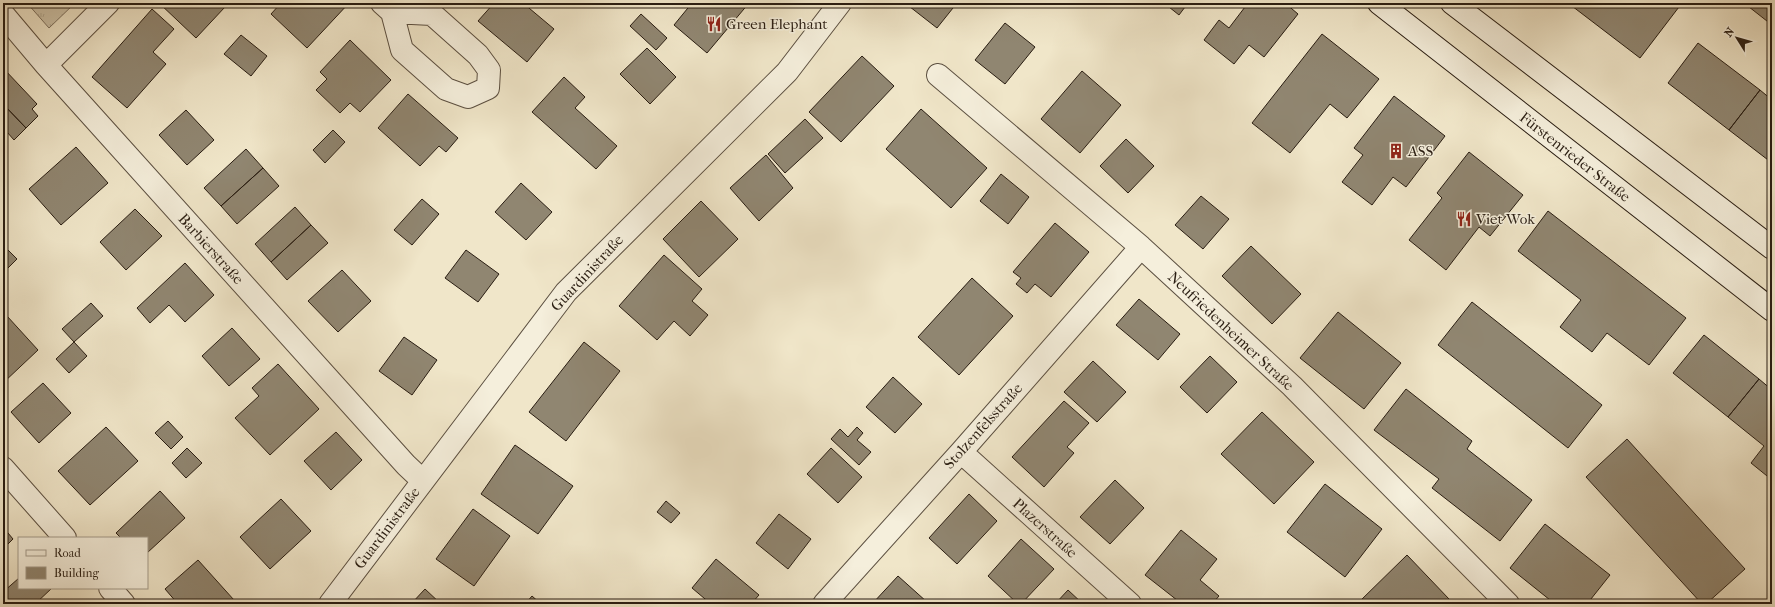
<svg xmlns="http://www.w3.org/2000/svg" width="1775" height="607" font-family="'IM FELL French Canon',serif">
	<defs>
		<pattern id="park-tufts" width="24" height="20" patternUnits="userSpaceOnUse"><rect width="24" height="20" fill="#cec4aa"/><path d="M3 7l-1-3M5 7V3M7 7l1-3M15 17l-1-3M17 17v-4M19 17l1-3" fill="none" stroke="#b1a891"/></pattern>
	</defs>
	<rect width="100%" height="100%" fill="#f0e6c9"/>
	<filter id="stains"><feTurbulence type="fractalNoise" baseFrequency=".005" numOctaves="4"/><feColorMatrix values="0 0 0 0 .2 0 0 0 0 .09 0 0 0 0 .02 0 0 0 .5 -.17"/></filter>
	<radialGradient id="worn" r=".72"><stop offset=".6" stop-color="#630" stop-opacity="0"/><stop offset="1" stop-color="#630" stop-opacity=".3"/></radialGradient>
	<path fill="url(#park-tufts)" stroke="#7c705e" d="M 27,3 L 75,3 L 49,28 Z"/>
	<path fill="#908671" stroke="#291d12" d="M 159,3 L 221,3 L 225,7 L 196,38 Z
		M 281,3 L 349,3 L 307,48 L 271,14 Z
		M 494,3 L 523,3 L 554,29 L 527,62 L 478,21 Z
		M 692,3 L 749,3 L 707,53 L 674,25 Z
		M 905,3 L 957,3 L 937,28 Z
		M 1164,3 L 1188,3 L 1179,15 Z
		M 1248,3 L 1285,3 L 1298,14 L 1264,57 L 1249,45 L 1234,64 L 1204,40 L 1219,20 L 1229,28 Z
		M 1568,3 L 1682,3 L 1640,58 Z
		M 1744,3 L 1772,3 L 1772,25 Z
		M 152,9 L 174,29 L 153,52 L 166,64 L 127,108 L 92,77 Z
		M 641,14 L 667,38 L 656,50 L 630,26 Z
		M 1005,23 L 1035,47 L 1005,84 L 975,60 Z
		M 1322,34 L 1379,79 L 1347,118 L 1330,104 L 1290,153 L 1252,123 Z
		M 241,35 L 267,56 L 251,76 L 224,54 Z
		M 350,40 L 391,80 L 360,112 L 350,103 L 340,113 L 316,90 L 327,79 L 320,72 Z
		M 1698,43 L 1760,90 L 1729,130 L 1668,83 Z
		M 647,48 L 676,77 L 650,104 L 620,74 Z
		M 862,56 L 894,86 L 841,142 L 809,112 Z
		M 4,69 L 37,104 L 32,109 L 38,116 L 26,128 L 3,104 L 3,70 Z
		M 1082,71 L 1121,105 L 1080,153 L 1041,119 Z
		M 564,77 L 585,97 L 575,108 L 617,146 L 596,169 L 532,112 Z
		M 1760,90 L 1772,100 L 1772,163 L 1729,130 Z
		M 408,94 L 458,138 L 446,152 L 439,146 L 420,166 L 378,128 Z
		M 1394,96 L 1445,136 L 1406,187 L 1393,177 L 1372,205 L 1342,182 L 1363,155 L 1354,148 Z
		M 3,104 L 26,128 L 14,140 L 7,132 L 3,136 Z
		M 921,109 L 987,168 L 951,208 L 886,149 Z
		M 186,110 L 214,140 L 187,165 L 159,135 Z
		M 805,119 L 823,138 L 785,173 L 768,154 Z
		M 333,130 L 345,142 L 325,163 L 313,150 Z
		M 1126,139 L 1154,166 L 1128,193 L 1100,166 Z
		M 76,147 L 108,183 L 61,225 L 29,189 Z
		M 246,149 L 263,168 L 221,206 L 204,188 Z
		M 1469,152 L 1523,195 L 1490,236 L 1479,227 L 1446,270 L 1409,240 L 1442,198 L 1437,193 Z
		M 766,155 L 793,188 L 759,221 L 730,188 Z
		M 263,168 L 279,186 L 237,224 L 221,206 Z
		M 1001,174 L 1029,197 L 1008,224 L 980,201 Z
		M 521,183 L 552,212 L 526,240 L 495,212 Z
		M 1201,196 L 1229,219 L 1203,249 L 1175,225 Z
		M 422,199 L 439,214 L 412,245 L 394,230 Z
		M 701,201 L 738,239 L 699,277 L 663,239 Z
		M 295,207 L 311,225 L 271,262 L 255,244 Z
		M 135,209 L 162,236 L 126,270 L 100,242 Z
		M 1548,211 L 1686,318 L 1649,365 L 1607,333 L 1592,352 L 1560,327 L 1581,300 L 1518,251 Z
		M 1055,223 L 1089,252 L 1051,297 L 1035,284 L 1027,293 L 1016,284 L 1021,278 L 1013,272 Z
		M 311,225 L 328,243 L 287,280 L 271,262 Z
		M 4,246 L 17,259 L 4,272 L 3,247 Z
		M 1251,246 L 1301,294 L 1272,324 L 1222,276 Z
		M 466,250 L 499,274 L 478,302 L 445,278 Z
		M 664,255 L 702,289 L 692,301 L 708,315 L 690,336 L 674,321 L 657,340 L 619,306 Z
		M 185,263 L 214,295 L 185,322 L 169,305 L 150,323 L 137,308 Z
		M 342,270 L 371,301 L 338,332 L 308,301 Z
		M 972,278 L 1013,316 L 959,375 L 918,337 Z
		M 1139,299 L 1180,334 L 1158,360 L 1116,325 Z
		M 1472,302 L 1602,405 L 1568,448 L 1438,345 Z
		M 91,303 L 103,316 L 74,342 L 62,329 Z
		M 1338,312 L 1401,363 L 1364,409 L 1300,358 Z
		M 7,316 L 38,350 L 3,383 L 3,319 Z
		M 232,328 L 260,359 L 229,386 L 202,356 Z
		M 1704,335 L 1759,379 L 1728,417 L 1673,373 Z
		M 404,337 L 437,360 L 412,395 L 379,371 Z
		M 74,342 L 87,356 L 69,373 L 56,359 Z
		M 584,342 L 620,371 L 566,441 L 529,412 Z
		M 1210,356 L 1237,382 L 1207,413 L 1180,387 Z
		M 1093,361 L 1126,392 L 1097,422 L 1064,392 Z
		M 278,364 L 319,409 L 270,455 L 235,418 L 259,396 L 252,388 Z
		M 893,377 L 922,404 L 895,433 L 866,407 Z
		M 1759,379 L 1772,390 L 1772,480 L 1751,463 L 1764,446 L 1728,417 Z
		M 43,383 L 71,413 L 39,443 L 11,412 Z
		M 1406,389 L 1472,441 L 1467,449 L 1532,500 L 1500,541 L 1432,488 L 1439,479 L 1374,430 Z
		M 1064,401 L 1089,423 L 1067,447 L 1074,453 L 1044,487 L 1012,457 Z
		M 1262,412 L 1314,462 L 1274,504 L 1221,454 Z
		M 168,421 L 183,437 L 171,449 L 155,433 Z
		M 106,427 L 138,461 L 90,505 L 58,471 Z
		M 857,427 L 863,433 L 857,440 L 871,452 L 859,465 L 831,439 L 840,429 L 848,437 Z
		M 336,432 L 362,460 L 331,490 L 304,461 Z
		M 1627,439 L 1745,569 L 1706,604 L 1702,604 L 1586,477 Z
		M 515,445 L 573,486 L 538,534 L 481,494 Z
		M 187,448 L 202,463 L 186,478 L 172,463 Z
		M 831,448 L 862,477 L 838,503 L 807,474 Z
		M 1115,480 L 1144,508 L 1110,544 L 1080,517 Z
		M 1325,484 L 1382,529 L 1345,577 L 1287,532 Z
		M 160,491 L 185,518 L 147,553 L 147,538 L 121,538 L 116,533 Z
		M 969,494 L 997,521 L 957,564 L 929,538 Z
		M 281,499 L 311,531 L 270,569 L 240,537 Z
		M 666,501 L 680,513 L 671,523 L 657,512 Z
		M 473,509 L 510,536 L 474,586 L 436,559 Z
		M 779,514 L 811,539 L 788,569 L 756,543 Z
		M 1545,524 L 1610,575 L 1587,604 L 1555,604 L 1510,568 Z
		M 3,527 L 13,539 L 3,549 Z
		M 1181,530 L 1217,559 L 1200,580 L 1219,596 L 1212,604 L 1182,604 L 1145,575 Z
		M 1021,539 L 1054,569 L 1021,604 L 1018,604 L 988,576 Z
		M 1407,555 L 1449,599 L 1444,604 L 1361,604 L 1359,602 Z
		M 716,559 L 759,595 L 751,604 L 711,604 L 692,588 Z
		M 198,560 L 234,600 L 229,604 L 178,604 L 165,589 Z
		M 898,576 L 927,602 L 925,604 L 872,604 Z
		M 19,578 L 19,588 L 52,588 L 35,604 L 3,604 L 3,592 Z
		M 425,589 L 441,604 L 411,604 Z
		M 1068,590 L 1083,604 L 1055,604 Z
		M 532,596 L 541,604 L 525,604 Z"/>
	<g fill="none" stroke-linecap="round" stroke-linejoin="round">
		<defs>
			<path id="minor" d="M 382,3 L 392,12 L 402,50 L 446,89 L 468,97 L 488,88 L 489,70 L 478,55 L 432,14 L 392,12
				M 3,14 L 46,65 L 406,465 L 423,481
				M 46,65 L 108,3
				M 938,75 L 1141,247 L 1292,386 L 1508,604
				M 961,452 L 1130,604
				M 3,468 L 65,538
				M 110,588 L 124,604
				M 330,604 L 566,292 L 787,72 L 840,3
				M 824,604 L 961,452 L 1141,247"/>
			<path id="secondary" d="M 1379,3 L 1772,310
				M 1452,3 L 1772,248"/>
		</defs>
		<use href="#minor" stroke="#5b4f40" stroke-width="24"/>
		<use href="#secondary" stroke="#291d12" stroke-width="24"/>
		<use href="#minor" stroke="#f5efdc" stroke-width="22"/>
		<use href="#secondary" stroke="#f5efdc" stroke-width="22"/>
	</g>
	<defs>
		<symbol id="restaurant-bare" viewBox="-9 -9 18 18"><path d="M-5-6h1v4h1v-4h1v4h1v-4h1v5L-1.5 .5V6h-2V.5L-5-1ZM5-6V6H3V1.5H1.5Q1.5-4 5-6Z" fill="#8f2418" stroke="#f5efdc" stroke-width="2.5" paint-order="stroke"/></symbol>
		<symbol id="building-bare" viewBox="-9 -9 18 18"><path d="M-4-6H4V6H1V3H-1V6H-4ZM-2.5-4.3h1.7v1.8h-1.7ZM.8-4.3h1.7v1.8H.8ZM-2.5-1h1.7V.8h-1.7ZM.8-1h1.7V.8H.8Z" fill="#8f2418" stroke="#f5efdc" stroke-width="2.5" paint-order="stroke"/></symbol>
	</defs>
	<g fill-rule="evenodd">
		<use href="#restaurant-bare" x="703" y="13" width="22" height="22"/>
		<use href="#building-bare" x="1385" y="140" width="22" height="22"/>
		<use href="#restaurant-bare" x="1453" y="208" width="22" height="22"/>
	</g>
	<g text-anchor="middle" dominant-baseline="central" stroke-width="3" stroke-linejoin="round" paint-order="stroke">
		<g font-size="15" fill="#291d12" stroke="#f5efdc" text-anchor="start">
			<text x="726" y="24">Green Elephant</text>
			<text x="1408" y="151">ASS</text>
			<text x="1476" y="219">Viet Wok</text>
		</g>
		<g font-size="15" fill="#291d12" stroke="#f5efdc">
			<text transform="translate(1575 157) rotate(38)">Fürstenrieder Straße</text>
			<text transform="translate(211 249) rotate(48)">Barbierstraße</text>
			<text transform="translate(587 273) rotate(-47)">Guardinistraße</text>
			<text transform="translate(1231 331) rotate(43)">Neufriedenheimer Straße</text>
			<text transform="translate(983 426) rotate(-48)">Stolzenfelsstraße</text>
			<text transform="translate(387 528) rotate(-53)">Guardinistraße</text>
			<text transform="translate(1045 528) rotate(42)">Plazerstraße</text>
		</g>
	</g>
	<rect width="1775" height="607" fill="none" stroke="#f0e6c9" stroke-width="16"/>
	<rect x="4" y="4" width="1767" height="599" fill="none" stroke="#291d12" stroke-width="2"/>
	<rect x="8" y="8" width="1759" height="591" fill="none" stroke="#291d12"/>
	<rect x="18" y="537" width="130" height="52" fill="#f5efdc" stroke="#a39b8b"/>
	<rect x="26" y="550" width="20" height="6" fill="#f5efdc" stroke="#a39b8b"/>
	<text x="54" y="557" font-size="12" fill="#291d12">Road</text>
	<rect x="26" y="567" width="20" height="12" fill="#908671" stroke="#a39b8b"/>
	<text x="54" y="577" font-size="12" fill="#291d12">Building</text>
	<g transform="translate(1737 38) rotate(307)" stroke="#f5efdc" stroke-width="3" paint-order="stroke">
	<path d="M0-3L7 15L0 10L-7 15Z" fill="#291d12"/>
	<text y="-6" font-size="11" font-weight="bold" text-anchor="middle" fill="#291d12">N</text>
	</g>
	<rect width="100%" height="100%" filter="url(#stains)"/>
	<rect width="100%" height="100%" fill="url(#worn)"/>
</svg>
